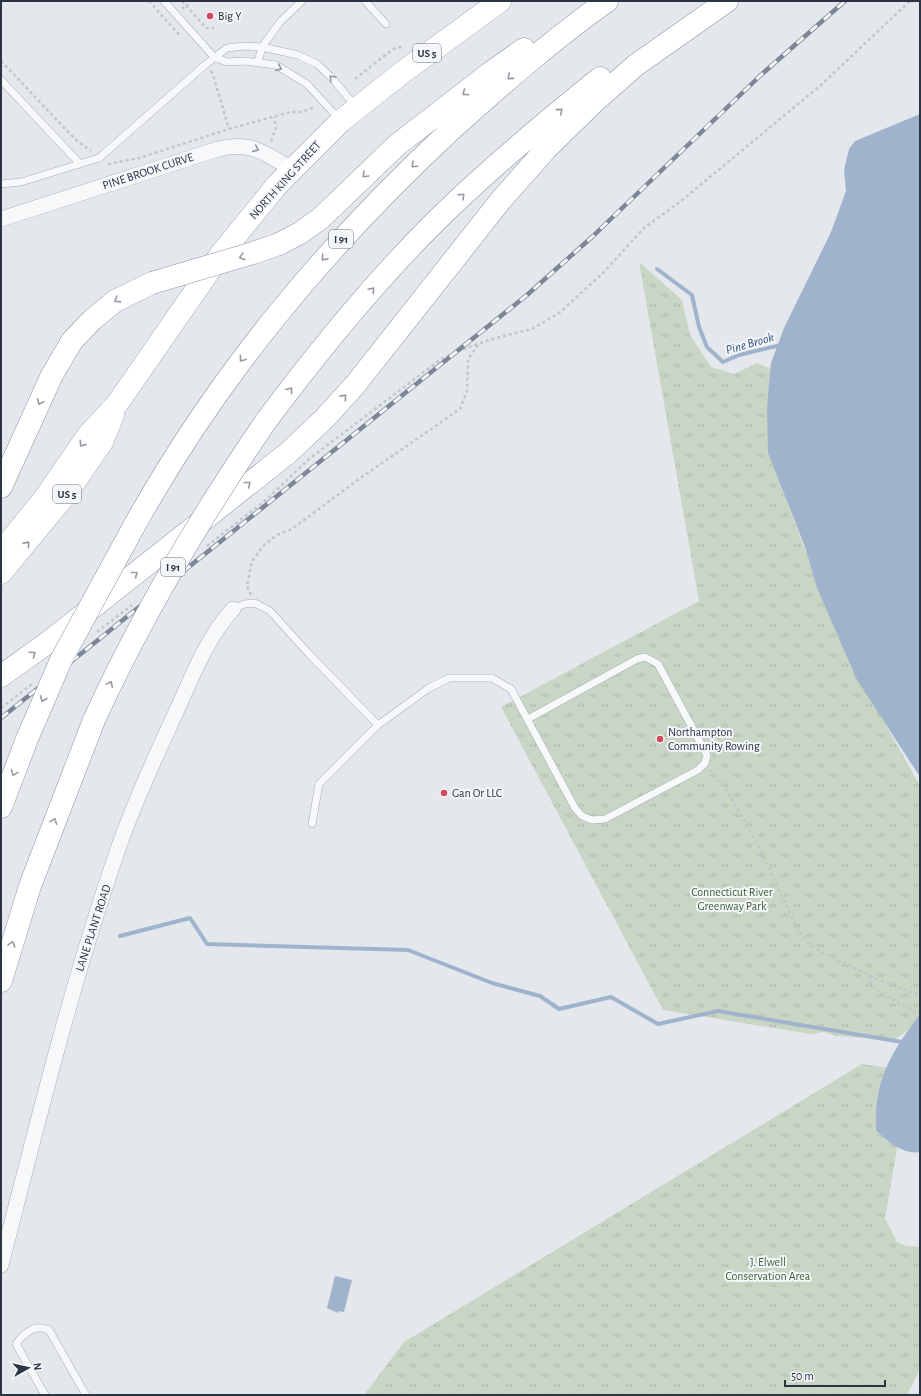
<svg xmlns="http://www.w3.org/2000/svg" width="921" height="1396" font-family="'Alegreya Sans',sans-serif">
	<defs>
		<pattern id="park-tufts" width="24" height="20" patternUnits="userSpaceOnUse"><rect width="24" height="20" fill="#c9d6c5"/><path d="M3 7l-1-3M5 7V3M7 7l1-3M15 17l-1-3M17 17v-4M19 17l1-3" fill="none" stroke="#adb8ab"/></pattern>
	</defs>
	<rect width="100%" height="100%" fill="#e4e7ec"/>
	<path fill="url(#park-tufts)" d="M 639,262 L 682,300 L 690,335 L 711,367 L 734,374 L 757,363 L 777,372 L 768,420 L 775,470 L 833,624 L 887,727 L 920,786 L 920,1014 L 910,1028 L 894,1040 L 836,1036 L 824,1032 L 811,1034 L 663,1010 L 501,707 L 699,601 Z
		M 862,1064 L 920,1073 L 898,1143 L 885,1218 L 897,1242 L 906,1246 L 920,1247 L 920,1369 L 907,1395 L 364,1395 L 404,1342 Z"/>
	<path fill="#9fb4cc" d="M 920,114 L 920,777 L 857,680 L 817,588 L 805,547 L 768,453 L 767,407 L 771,363 L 784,328 L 831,232 L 846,191 L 844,170 L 849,149 L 855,141 Z
		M 920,1014 L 920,1152 C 903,1155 887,1141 876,1130 C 874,1079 891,1053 920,1014 Z
		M 335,1276 L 352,1280 L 344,1312 L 339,1311 L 338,1313 L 327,1308 Z"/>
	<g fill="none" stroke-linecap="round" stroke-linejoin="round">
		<path stroke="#9fb4cc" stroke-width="4" d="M 657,269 L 692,295 L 699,327 L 707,347 L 723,362 L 739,355 L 781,345
			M 120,936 L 190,918 L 207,944 L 408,950 L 492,983 L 540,996 L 559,1009 L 611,997 L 658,1024 L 718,1011 L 902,1042"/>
		<defs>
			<path id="service" d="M 164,1 L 214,57 L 227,62 L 244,61 L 276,65 L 307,84 L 339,119
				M 365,1 L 386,24
				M 258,62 L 262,47 L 280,22 L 302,1
				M 1,80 L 80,164
				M 1,184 L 21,182 L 99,158 L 205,65 L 227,48 L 244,46 L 262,47 L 298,55 L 317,64 L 331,77 L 356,107
				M 233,609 L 244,604 L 255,603 L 270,611 L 309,654 L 378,725 L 429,688 L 449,678 L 492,678 L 511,689 L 575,808 L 582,816 L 592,820 L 605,819 L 698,770 L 705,763 L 707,755 L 658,664 L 645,657 L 637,659 L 528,719
				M 312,824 L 319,784 L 378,725
				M 45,1395 L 16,1344 C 24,1333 35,1323 49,1330 L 86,1395"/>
			<path id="minor" d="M 1,219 L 218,149 C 251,141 264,153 292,169
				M 1,1265 C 37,1125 71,985 118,849 C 133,806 152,764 171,723 C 189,685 204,641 233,609"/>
			<path id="primary" d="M 1,552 L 44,499 L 89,434 L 117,404 L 221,254 L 277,185 L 341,121 L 403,72 L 500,1
				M 1,573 L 67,493 L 102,442 L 113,415"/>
			<path id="motorway" d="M 279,244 L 300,233 L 321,218 L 397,145 L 490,73 L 524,49
				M 266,421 C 319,350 375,281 438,219 C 489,169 544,123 600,78
				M 1,487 L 52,375 L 72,341 L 92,320 L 115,301 L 152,283
				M 133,528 C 217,376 325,247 452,129 C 502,84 552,40 607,1
				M 1,676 L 50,641 L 288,453 L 325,418 L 355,385 L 501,200 L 547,148 L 595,101 L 636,65 L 727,1
				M 1,807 L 27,739
				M 1,981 L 30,886 L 94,720"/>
		</defs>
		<use href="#service" stroke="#a9aeb7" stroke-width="8"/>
		<use href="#minor" stroke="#a9aeb7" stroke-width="16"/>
		<use href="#primary" stroke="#a3abb8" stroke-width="23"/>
		<use href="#motorway" stroke="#8b94a3" stroke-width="23"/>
		<path stroke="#c2c5cb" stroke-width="2.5" stroke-dasharray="3 3" stroke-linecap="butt" d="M 149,1 L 180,36
			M 182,1 L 206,28 L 214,28
			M 182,9 L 188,4
			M 1,61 L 75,139 L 91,151
			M 211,71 L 213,75 L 229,129
			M 355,79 L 393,49 L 404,46
			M 271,141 L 276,128 L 274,117
			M 108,164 L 139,158 L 229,129 L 290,112 L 302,112 L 315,107
			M 207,546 L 267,499 L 309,459 L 441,359 L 461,350 L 492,339 L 532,329 L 559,313 L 603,273 L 644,228 L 681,201 L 821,85 L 910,1
			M 251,595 L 247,586 L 252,561 L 265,544 L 277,535 L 292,529 L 359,479 L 460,409 L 467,391 L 468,359 L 479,344
			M 97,632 L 132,605
			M 1,708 L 32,684
			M 710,770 L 726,789 L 758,845 L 798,930 L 809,944 L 819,951 L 875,978 L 920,996
			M 868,975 L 873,987 L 880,993 L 920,1014"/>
		<use href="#service" stroke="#f7f8fa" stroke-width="7"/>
		<use href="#minor" stroke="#f7f8fa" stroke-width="15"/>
		<use href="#primary" stroke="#fff" stroke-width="22"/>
		<use href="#motorway" stroke="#fff" stroke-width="22"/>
		<defs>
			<path id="rail" d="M 1,718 L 527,295 L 592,237 L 762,74 L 845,1"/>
		</defs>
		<use href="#rail" stroke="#7d8696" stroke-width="4.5"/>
		<use href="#rail" stroke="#f4f6f9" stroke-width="3" stroke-dasharray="9" stroke-linecap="butt"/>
		<defs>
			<path id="motorway-bridge" d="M 152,283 L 253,253 L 279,244
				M 94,720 C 142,615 201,516 266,421
				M 27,739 L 61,660 L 133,528"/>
		</defs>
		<use href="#motorway-bridge" stroke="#8b94a3" stroke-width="23" stroke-linecap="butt"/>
		<use href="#motorway-bridge" stroke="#fff" stroke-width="22"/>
	</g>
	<defs><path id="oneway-chevron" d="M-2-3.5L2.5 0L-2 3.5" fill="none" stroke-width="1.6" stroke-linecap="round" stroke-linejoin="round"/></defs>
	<g stroke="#9196a0">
		<use href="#oneway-chevron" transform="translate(279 68) rotate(24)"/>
		<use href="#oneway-chevron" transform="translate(332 78) rotate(-133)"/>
		<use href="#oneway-chevron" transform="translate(256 149) rotate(24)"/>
	</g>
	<g stroke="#959aa2">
		<use href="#oneway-chevron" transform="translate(510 77) rotate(139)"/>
		<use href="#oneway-chevron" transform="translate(465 93) rotate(143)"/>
		<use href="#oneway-chevron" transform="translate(560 111) rotate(-40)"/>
		<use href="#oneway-chevron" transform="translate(414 165) rotate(137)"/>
		<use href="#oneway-chevron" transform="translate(365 175) rotate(135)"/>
		<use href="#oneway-chevron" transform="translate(462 196) rotate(-44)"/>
		<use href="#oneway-chevron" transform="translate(242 257) rotate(163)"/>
		<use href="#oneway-chevron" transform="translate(324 258) rotate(132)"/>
		<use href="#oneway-chevron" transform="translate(372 290) rotate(-49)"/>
		<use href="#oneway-chevron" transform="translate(117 300) rotate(148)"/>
		<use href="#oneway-chevron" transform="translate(242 359) rotate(126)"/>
		<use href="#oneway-chevron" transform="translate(290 390) rotate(-53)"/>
		<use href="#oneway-chevron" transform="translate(344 397) rotate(-48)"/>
		<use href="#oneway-chevron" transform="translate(40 402) rotate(114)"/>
		<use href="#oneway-chevron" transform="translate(82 444) rotate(125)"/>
		<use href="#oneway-chevron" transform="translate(248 484) rotate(-38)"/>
		<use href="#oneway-chevron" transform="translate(27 544) rotate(-51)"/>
		<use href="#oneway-chevron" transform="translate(135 574) rotate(-38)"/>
		<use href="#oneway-chevron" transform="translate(33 654) rotate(-35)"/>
		<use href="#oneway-chevron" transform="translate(110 684) rotate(-66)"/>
		<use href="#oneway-chevron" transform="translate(43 699) rotate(113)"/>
		<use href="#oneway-chevron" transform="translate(14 773) rotate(111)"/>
		<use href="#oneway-chevron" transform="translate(54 821) rotate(-69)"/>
		<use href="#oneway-chevron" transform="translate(12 944) rotate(-74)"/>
	</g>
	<g fill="#d1495b" stroke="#f4f6f9" stroke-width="1.5">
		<circle cx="210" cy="16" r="4"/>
		<circle cx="660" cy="739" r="4"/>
		<circle cx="444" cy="793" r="4"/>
	</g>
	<g text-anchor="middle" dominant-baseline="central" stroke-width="4" stroke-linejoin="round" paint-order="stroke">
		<g fill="#f4f6f9" stroke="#676e7b" stroke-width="1">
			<rect x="413" y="44" width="28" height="18" rx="3"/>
			<rect x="329" y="230" width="24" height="18" rx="3"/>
			<rect x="53" y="485" width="28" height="18" rx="3"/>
			<rect x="161" y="558" width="24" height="18" rx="3"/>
		</g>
		<g font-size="11" font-weight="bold" fill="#2b3445">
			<text x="427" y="53">US 5</text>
			<text x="341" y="239">I 91</text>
			<text x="67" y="494">US 5</text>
			<text x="173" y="567">I 91</text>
		</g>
		<g font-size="12" fill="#2b3445" stroke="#f4f6f9" text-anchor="start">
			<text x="218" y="16">Big Y</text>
			<text x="668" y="732">Northampton<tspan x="668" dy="14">Community Rowing</tspan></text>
			<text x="452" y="793">Gan Or LLC</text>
		</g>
		<g font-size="12" fill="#2b3445" stroke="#f4f6f9">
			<text transform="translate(148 171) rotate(-18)">PINE BROOK CURVE</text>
			<text transform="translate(285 180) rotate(-48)">NORTH KING STREET</text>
			<text transform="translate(93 928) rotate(-72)">LANE PLANT ROAD</text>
		</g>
		<g font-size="12" fill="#3f6138" stroke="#f4f6f9">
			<text x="732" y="892">Connecticut River<tspan x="732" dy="14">Greenway Park</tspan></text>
			<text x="768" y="1262">J. Elwell<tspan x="768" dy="14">Conservation Area</tspan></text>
		</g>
		<g font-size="13" font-style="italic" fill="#34527a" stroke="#f4f6f9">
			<text transform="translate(750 344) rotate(-16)">Pine Brook</text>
		</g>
	</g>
	<rect width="921" height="1396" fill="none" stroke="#2b3445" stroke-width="4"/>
	<g transform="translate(28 1368) rotate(82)" stroke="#f4f6f9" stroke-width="3" paint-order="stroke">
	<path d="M0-3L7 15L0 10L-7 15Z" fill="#2b3445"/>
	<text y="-6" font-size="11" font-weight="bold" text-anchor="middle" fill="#2b3445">N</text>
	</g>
	<path d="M785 1380v6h100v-6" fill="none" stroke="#2b3445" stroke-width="2"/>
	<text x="791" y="1380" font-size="12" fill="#2b3445" stroke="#f4f6f9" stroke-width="3" paint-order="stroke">50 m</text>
</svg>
